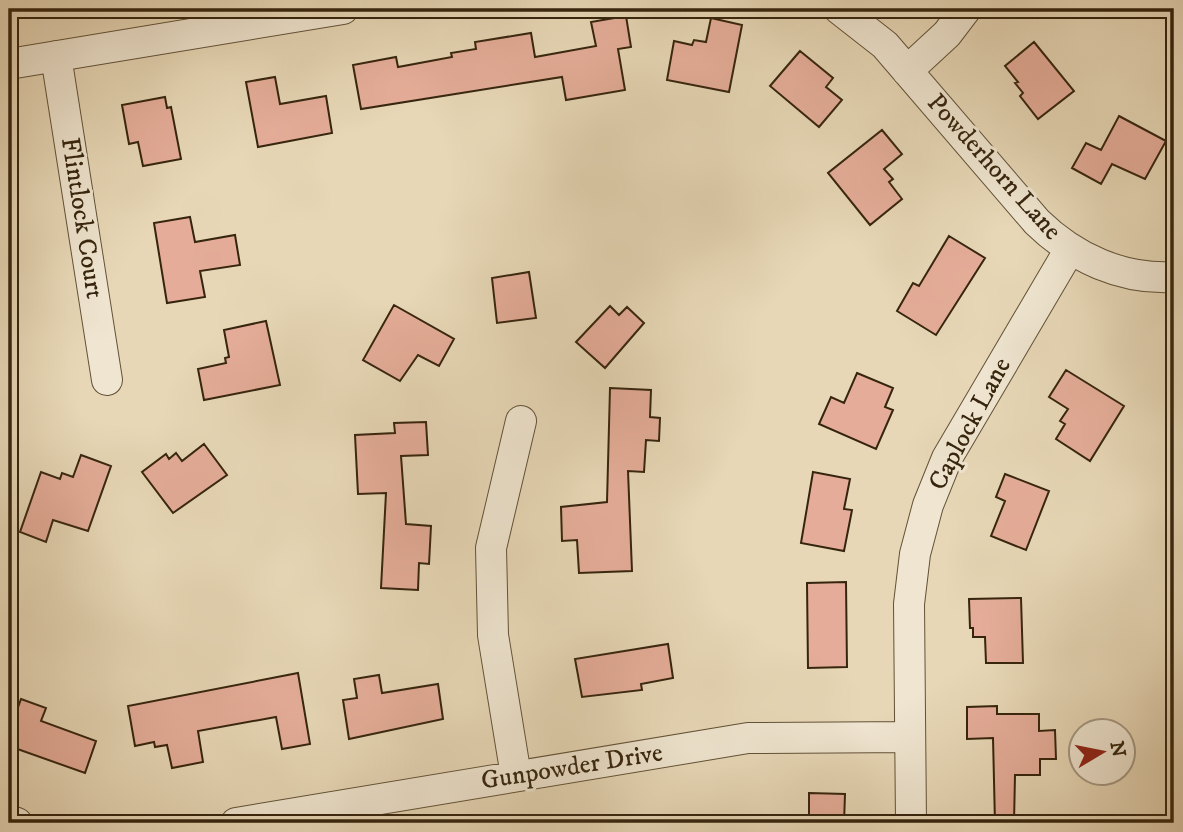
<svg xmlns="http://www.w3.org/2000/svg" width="1183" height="832" font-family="'IM FELL DW Pica',serif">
	<rect width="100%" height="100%" fill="#e7d7b6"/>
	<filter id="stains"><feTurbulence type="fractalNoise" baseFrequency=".00286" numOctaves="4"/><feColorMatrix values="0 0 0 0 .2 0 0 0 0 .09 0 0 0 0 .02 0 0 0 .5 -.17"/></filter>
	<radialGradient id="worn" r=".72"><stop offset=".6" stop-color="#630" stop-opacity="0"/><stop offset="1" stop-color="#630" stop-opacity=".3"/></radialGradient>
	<path fill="#e5ad99" stroke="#36250e" stroke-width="2" d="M 626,16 L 631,47 L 618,49 L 625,90 L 566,100 L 562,77 L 361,109 L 353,65 L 396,57 L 398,67 L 452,57 L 451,53 L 476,49 L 475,42 L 531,33 L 535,57 L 596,46 L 591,22 Z
		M 711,18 L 742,25 L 729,92 L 667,80 L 674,41 L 692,45 L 694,40 L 706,42 Z
		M 1034,42 L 1074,91 L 1038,119 L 1020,96 L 1023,93 L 1015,83 L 1018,82 L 1005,66 Z
		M 800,51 L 833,78 L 826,87 L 842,100 L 819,127 L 770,86 Z
		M 275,77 L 280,104 L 326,96 L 332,133 L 258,147 L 246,82 Z
		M 165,97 L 167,108 L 171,107 L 181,159 L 143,166 L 138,142 L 129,144 L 122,105 Z
		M 1119,116 L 1166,141 L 1145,179 L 1112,164 L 1101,184 L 1072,168 L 1086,143 L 1101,150 Z
		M 882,130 L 902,154 L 884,169 L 893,179 L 889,182 L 902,199 L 870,225 L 828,173 Z
		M 190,217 L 195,242 L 235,235 L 240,265 L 200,271 L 205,297 L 167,303 L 154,223 Z
		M 949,236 L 985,258 L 936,335 L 897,311 L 913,283 L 919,286 Z
		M 529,272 L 536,318 L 497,323 L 492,278 Z
		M 394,305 L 454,339 L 439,366 L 418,355 L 400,381 L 363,360 Z
		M 610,306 L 619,315 L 627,307 L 644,323 L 605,368 L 576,342 Z
		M 266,321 L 280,385 L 204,400 L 198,369 L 226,363 L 225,358 L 229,357 L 224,330 Z
		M 1066,370 L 1124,406 L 1090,461 L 1056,439 L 1065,424 L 1060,421 L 1068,409 L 1049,397 Z
		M 857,373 L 893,388 L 885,407 L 893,410 L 876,449 L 819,424 L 831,397 L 844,403 Z
		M 610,388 L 651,390 L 650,417 L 660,418 L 659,441 L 646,440 L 644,472 L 628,471 L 632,571 L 579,573 L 577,540 L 562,541 L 561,507 L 607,502 Z
		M 426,422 L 428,455 L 401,456 L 406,524 L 431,526 L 429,564 L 419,563 L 418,590 L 381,588 L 386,493 L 358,494 L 355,435 L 395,433 L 394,423 Z
		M 204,444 L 227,475 L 173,513 L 142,472 L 166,454 L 169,459 L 176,453 L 182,461 Z
		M 81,455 L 111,466 L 88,531 L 53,520 L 46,542 L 20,532 L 41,472 L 60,479 L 62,473 L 73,477 Z
		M 813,472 L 850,479 L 844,509 L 852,510 L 844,551 L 801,543 Z
		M 1005,474 L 1049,491 L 1026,550 L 991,536 L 1005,501 L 996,497 Z
		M 846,582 L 847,667 L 808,668 L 807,583 Z
		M 1021,598 L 1023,663 L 986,663 L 985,637 L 973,637 L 973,628 L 970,628 L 969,599 Z
		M 668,644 L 673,678 L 641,684 L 642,690 L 582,697 L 575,659 Z
		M 298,673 L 310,744 L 282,749 L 276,717 L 198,731 L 203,762 L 172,768 L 167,745 L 155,747 L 154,742 L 135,746 L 128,706 Z
		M 379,675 L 382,693 L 438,684 L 443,719 L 349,739 L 343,700 L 357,698 L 354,679 Z
		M 21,699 L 46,708 L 41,721 L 96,741 L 85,773 L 9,746 L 9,710 L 16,713 Z
		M 997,706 L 997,714 L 1039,714 L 1039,731 L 1055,730 L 1056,759 L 1040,759 L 1040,775 L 1015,775 L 1014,823 L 995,823 L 993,738 L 967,739 L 967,707 Z
		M 809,793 L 845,794 L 844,823 L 809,823 Z"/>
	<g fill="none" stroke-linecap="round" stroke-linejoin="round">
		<defs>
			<path id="street" d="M 839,9 L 885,45 L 1037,222 C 1074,258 1122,280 1174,277
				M 56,56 L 107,380
				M 9,64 L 343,9
				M 907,71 L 947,34 L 966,9
				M 516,776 L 493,635 L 491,548 L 521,421
				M 9,820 L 17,823
				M 236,823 L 748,738 L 910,737
				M 911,823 L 909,604 L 915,554 L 928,505 L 947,458 L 1070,249"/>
		</defs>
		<use href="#street" stroke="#625238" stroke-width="32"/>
		<use href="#street" stroke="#efe5d0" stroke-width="30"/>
	</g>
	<g text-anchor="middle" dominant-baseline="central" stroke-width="6" stroke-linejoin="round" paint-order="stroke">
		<g font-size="26" fill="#36250e" stroke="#efe5d0">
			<text transform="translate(994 167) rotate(48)">Powderhorn Lane</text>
			<text transform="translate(82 218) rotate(81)">Flintlock Court</text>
			<text transform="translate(970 424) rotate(-62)">Caplock Lane</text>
			<text transform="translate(572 767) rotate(-9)">Gunpowder Drive</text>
		</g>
	</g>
	<rect width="1183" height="832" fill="none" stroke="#e7d7b6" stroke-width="35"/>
	<rect x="10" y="10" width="1162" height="811" fill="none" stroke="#36250e" stroke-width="3.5"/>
	<rect x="18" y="18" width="1148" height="797" fill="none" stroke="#36250e" stroke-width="2"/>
	<g transform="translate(1102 752) rotate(80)"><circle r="33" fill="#efe5d0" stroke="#a59882" stroke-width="2"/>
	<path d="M0-5L12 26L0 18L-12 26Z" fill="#8f2418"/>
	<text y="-10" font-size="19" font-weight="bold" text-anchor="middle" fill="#36250e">N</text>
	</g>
	<rect width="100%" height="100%" filter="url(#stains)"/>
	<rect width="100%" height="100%" fill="url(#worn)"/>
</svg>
